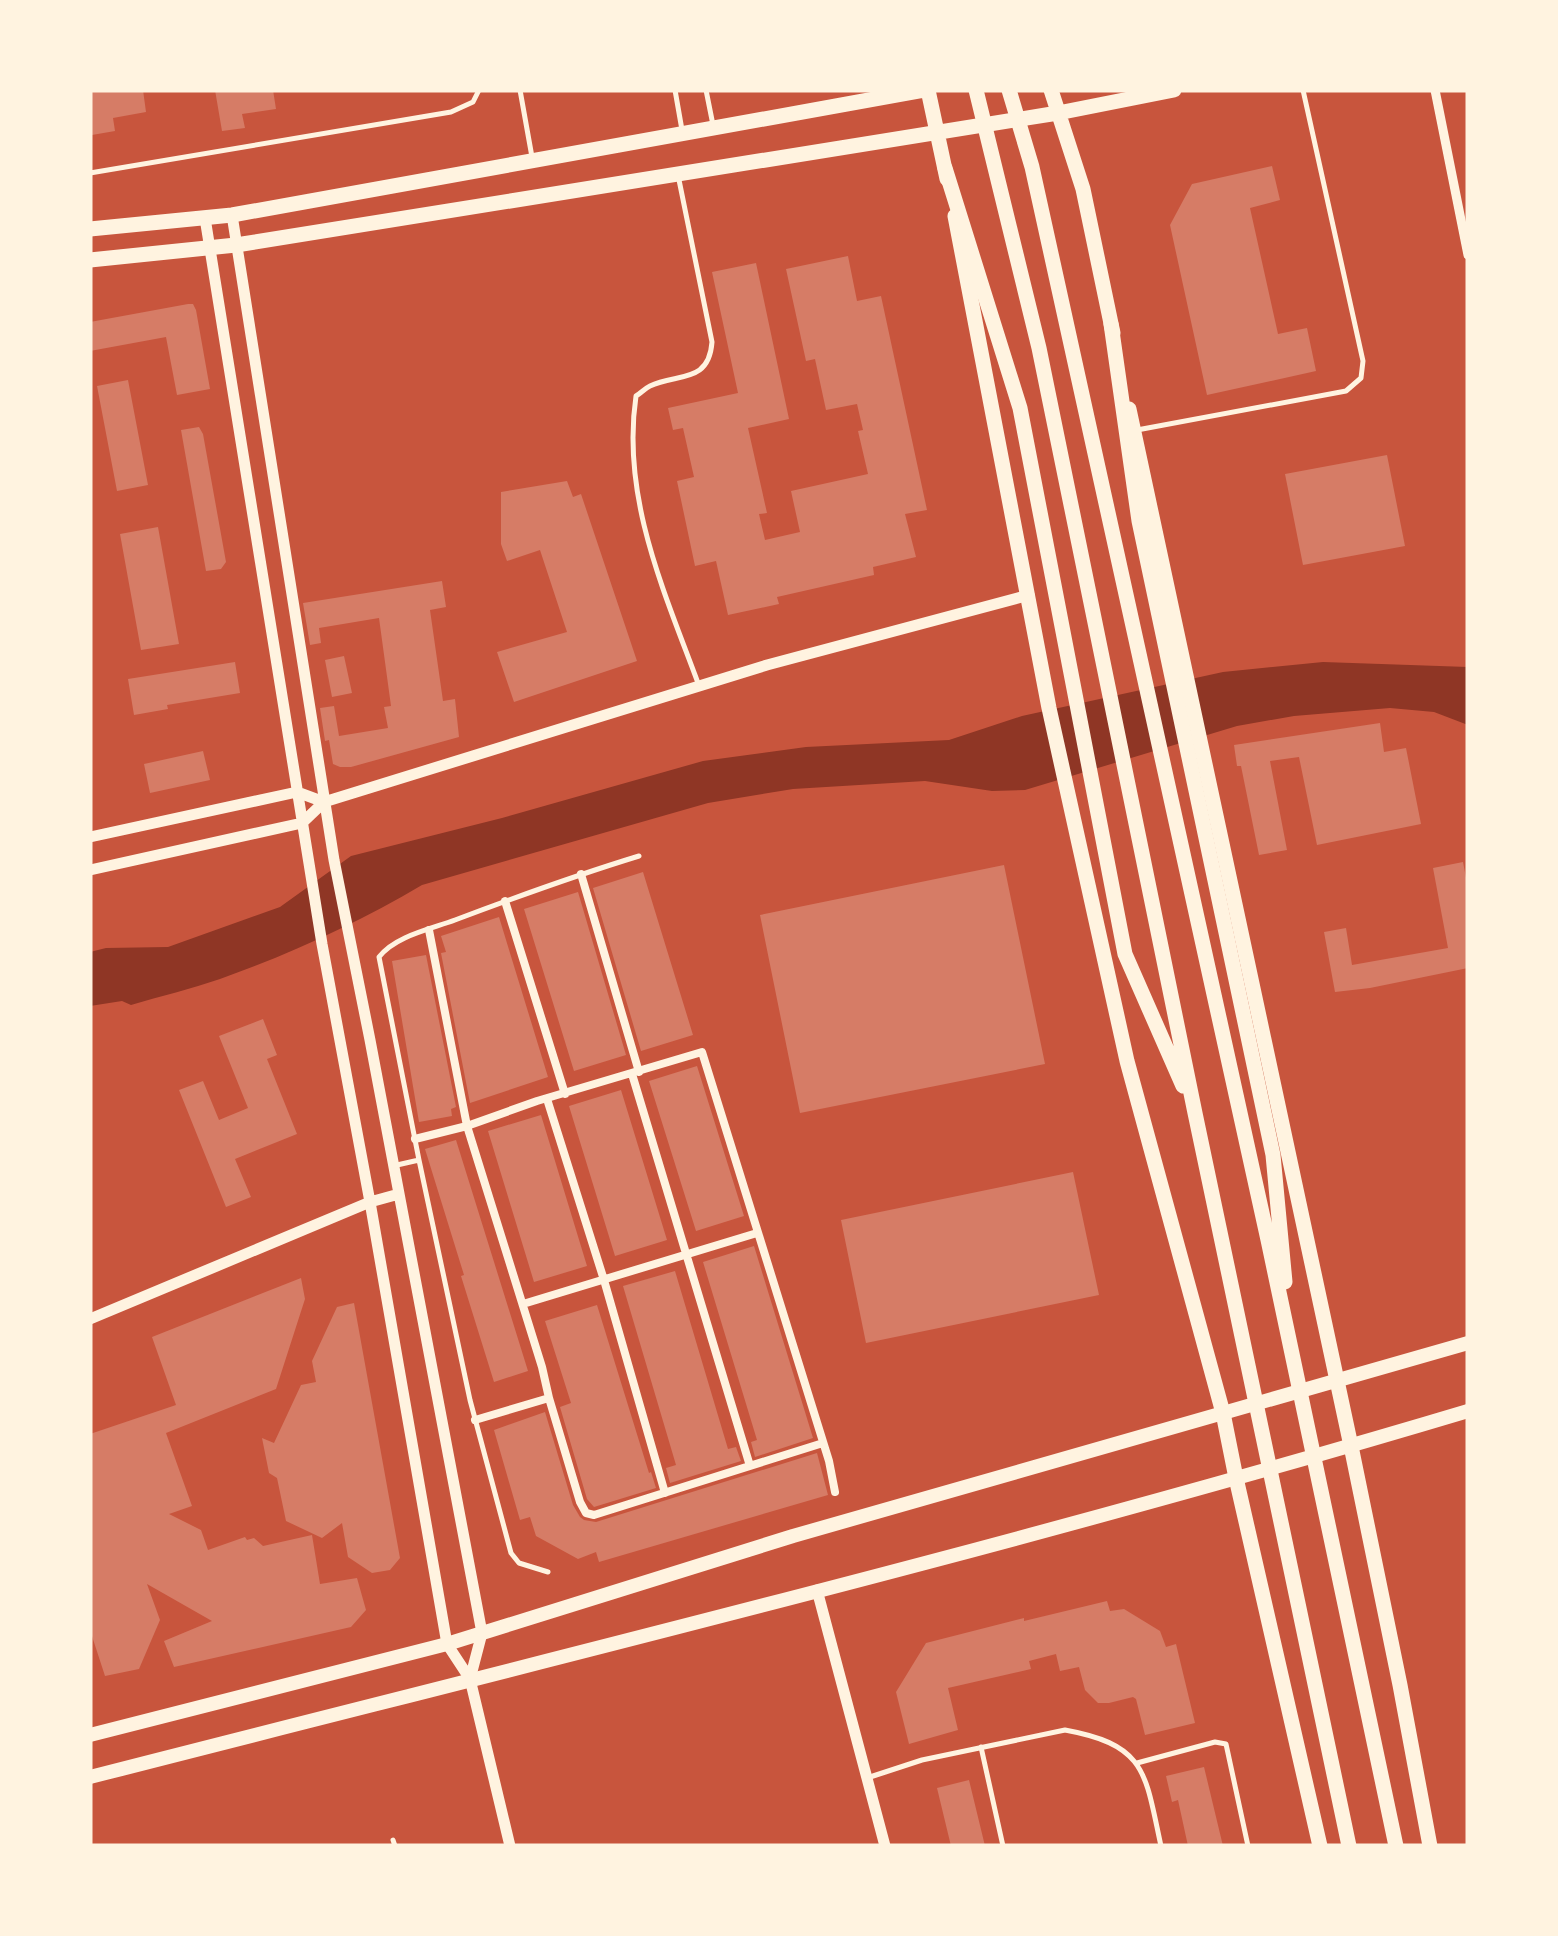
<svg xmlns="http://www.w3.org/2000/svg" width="1558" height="1936" font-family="'Roboto Condensed',sans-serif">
	<rect width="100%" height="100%" fill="#c8553d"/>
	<path fill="#8f3625" d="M 1323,662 L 1468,667 L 1468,725 L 1434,712 L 1390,708 L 1294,716 L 1237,726 L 1025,790 L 992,791 L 925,781 L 793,789 L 708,803 L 422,885 C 358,923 290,954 220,979 C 191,989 161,996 131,1005 L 122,1001 L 90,1006 L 90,952 L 106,948 L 168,947 L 280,907 L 351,856 L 502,818 L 703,761 L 806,747 L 949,740 L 1022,716 L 1223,672 Z"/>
	<path fill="#d67c66" d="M 90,90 L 143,90 L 146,112 L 113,118 L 115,131 L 92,135 Z
		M 215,90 L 273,90 L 276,109 L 242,114 L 245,128 L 222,131 Z
		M 1272,166 L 1280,200 L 1250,208 L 1278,334 L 1307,328 L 1316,371 L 1207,395 L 1170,225 L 1192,184 Z
		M 848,256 L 857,301 L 881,296 L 927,510 L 905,514 L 916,557 L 873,567 L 874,575 L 777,597 L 779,604 L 728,615 L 716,561 L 695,566 L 677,481 L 694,477 L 683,428 L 673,430 L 668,408 L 738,393 L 712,272 L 756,263 L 789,419 L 748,428 L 767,513 L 759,514 L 765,540 L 800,532 L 791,491 L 868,474 L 858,431 L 863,430 L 857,404 L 826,410 L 815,359 L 806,361 L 786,269 Z
		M 188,304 L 193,304 L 196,310 L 210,389 L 177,395 L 166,337 L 90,351 L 90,322 Z
		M 128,380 L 148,485 L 117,491 L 97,386 Z
		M 199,427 L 203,434 L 226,562 L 221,569 L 206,571 L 181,430 Z
		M 1387,455 L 1405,546 L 1303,565 L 1285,474 Z
		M 567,481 L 573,497 L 581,494 L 637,661 L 514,702 L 497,652 L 567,632 L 540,550 L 507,561 L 501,544 L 501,492 Z
		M 158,527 L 179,644 L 141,650 L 120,534 Z
		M 442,581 L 446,607 L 430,610 L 443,701 L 455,699 L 459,737 L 351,767 L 340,767 L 333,764 L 329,740 L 325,741 L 320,708 L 334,706 L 339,736 L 388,728 L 384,707 L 391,706 L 379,618 L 319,628 L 321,643 L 310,645 L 303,603 Z
		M 344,656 L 352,693 L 332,697 L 325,660 Z
		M 235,662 L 240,693 L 167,705 L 168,709 L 134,715 L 128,679 Z
		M 1380,723 L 1384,752 L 1406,748 L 1421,824 L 1317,845 L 1299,757 L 1270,761 L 1287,850 L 1259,855 L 1241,766 L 1237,766 L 1234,745 Z
		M 203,751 L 210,780 L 150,793 L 144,764 Z
		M 1463,862 L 1468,888 L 1468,968 L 1370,988 L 1335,992 L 1324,932 L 1346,928 L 1352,965 L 1448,948 L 1433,868 Z
		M 1004,865 L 1045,1064 L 800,1113 L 760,915 Z
		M 643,872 L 693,1035 L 641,1051 L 593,888 Z
		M 578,892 L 626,1055 L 574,1071 L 524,909 Z
		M 499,917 L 548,1077 L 470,1103 L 441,953 L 446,952 L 441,936 Z
		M 426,955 L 456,1107 L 451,1109 L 452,1116 L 419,1122 L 392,961 Z
		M 263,1019 L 277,1055 L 267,1059 L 297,1134 L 235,1159 L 251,1197 L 226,1207 L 179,1090 L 203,1081 L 219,1120 L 248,1108 L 219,1036 Z
		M 697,1066 L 744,1216 L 696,1231 L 649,1081 Z
		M 621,1090 L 667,1240 L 615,1256 L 569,1106 Z
		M 541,1115 L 587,1266 L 534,1282 L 488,1131 Z
		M 456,1140 L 528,1371 L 494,1382 L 461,1276 L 464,1275 L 425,1149 Z
		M 1073,1172 L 1099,1295 L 866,1343 L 841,1220 Z
		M 754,1246 L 813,1438 L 755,1457 L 751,1442 L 757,1440 L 703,1262 Z
		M 675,1271 L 728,1449 L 736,1447 L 741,1461 L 670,1483 L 666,1468 L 676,1465 L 623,1286 Z
		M 301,1278 L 305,1299 L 276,1389 L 166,1433 L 192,1506 L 169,1514 L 201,1530 L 208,1550 L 245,1537 L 247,1540 L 254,1538 L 263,1546 L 312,1535 L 320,1584 L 357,1578 L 366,1610 L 351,1627 L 174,1667 L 164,1641 L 212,1621 L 147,1584 L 160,1620 L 139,1669 L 105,1676 L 90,1630 L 90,1434 L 176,1405 L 152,1337 Z
		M 354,1303 L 400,1558 L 390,1570 L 372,1573 L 348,1557 L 342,1523 L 322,1538 L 286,1521 L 277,1478 L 269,1473 L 262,1438 L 274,1443 L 301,1385 L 316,1382 L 312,1361 L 337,1307 Z
		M 597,1305 L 649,1473 L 651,1472 L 656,1488 L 594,1507 L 587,1499 L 560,1407 L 571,1403 L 545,1321 Z
		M 545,1412 L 573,1505 L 580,1517 L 584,1520 L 596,1522 L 817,1453 L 828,1495 L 599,1562 L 596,1552 L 578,1559 L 536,1536 L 530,1517 L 520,1520 L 494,1430 Z
		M 1107,1601 L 1110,1611 L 1124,1609 L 1160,1631 L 1166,1647 L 1176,1644 L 1195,1723 L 1145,1735 L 1136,1699 L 1133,1697 L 1109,1703 L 1098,1703 L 1085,1690 L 1079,1667 L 1060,1671 L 1056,1654 L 1029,1661 L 1031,1669 L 948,1688 L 958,1730 L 909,1744 L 896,1692 L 926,1643 L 1024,1618 L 1024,1621 Z
		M 1204,1767 L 1223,1846 L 1188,1846 L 1178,1800 L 1172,1802 L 1166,1776 Z
		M 969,1780 L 985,1846 L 951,1846 L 937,1788 Z"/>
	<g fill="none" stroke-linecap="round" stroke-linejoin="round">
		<path stroke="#fff3e0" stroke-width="5" d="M 520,90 L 532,157
			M 675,90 L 682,130
			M 706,90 L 713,125
			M 90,173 L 451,112 L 473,102 L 479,90
			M 678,175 L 712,342 C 709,384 677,373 650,386 C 644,389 641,393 636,396 C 621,497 664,591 698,683
			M 1137,430 L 1346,391 L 1361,378 L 1363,361 L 1303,90
			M 419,1160 L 379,957 C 395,936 431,929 455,920 C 516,897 577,875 639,856
			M 397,1165 L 419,1160 L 470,1400 L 511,1553 L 519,1563 L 548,1572
			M 981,1747 L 1003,1846
			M 1137,1763 L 1215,1742 L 1226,1744 L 1248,1846
			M 870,1777 L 922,1760 L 1065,1730 C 1147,1745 1145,1773 1161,1846
			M 393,1840 L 395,1846"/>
		<path stroke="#fff3e0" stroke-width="8" d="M 581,874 L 639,1072
			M 505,901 L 565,1094
			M 429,930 L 467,1126 L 542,1367 L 549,1398 L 475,1420
			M 632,1074 L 750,1466
			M 547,1099 L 604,1280 L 665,1493
			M 415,1139 L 467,1126 L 537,1101 L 702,1052 L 829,1461 L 835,1492
			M 523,1304 L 757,1233
			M 549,1398 L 580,1502 L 586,1513 L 594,1515 L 823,1443"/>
		<path stroke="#fff3e0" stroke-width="9" d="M 1435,90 L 1468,255"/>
		<path stroke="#fff3e0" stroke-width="11" d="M 232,215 L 334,860 L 370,1040 L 482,1633 L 470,1679
			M 205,218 L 322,944 L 370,1202 L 447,1644 L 470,1679 L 510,1846
			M 90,837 L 297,792 L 324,802
			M 90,870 L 302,823 L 324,802 L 767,665 L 1029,595
			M 90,1319 L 370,1202 L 399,1194
			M 817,1590 L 885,1846"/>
		<path stroke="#fff3e0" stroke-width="14" d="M 90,1735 L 447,1644 L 793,1536 L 1468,1343
			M 90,1777 C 550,1659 1013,1547 1468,1411"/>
		<path stroke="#fff3e0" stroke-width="15" d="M 928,90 L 947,179
			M 1051,90 L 1083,189 L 1113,333
			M 955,216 L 1049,708 L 1127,1061 L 1223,1413 L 1236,1478 L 1320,1846
			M 90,229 L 232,215 L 924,90
			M 90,260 L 236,245 L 1058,113 L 1174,90
			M 1129,409 L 1351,1446 L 1400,1685 L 1430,1846"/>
		<path stroke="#fff3e0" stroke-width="15" d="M 976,90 L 1039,348 L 1195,1113 L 1349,1846
			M 1009,90 L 1032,167 L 1268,1240 L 1396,1846
			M 945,168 L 1020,408 L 1125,954 L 1183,1086
			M 1111,324 L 1139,521 L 1273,1155 L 1285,1282"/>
	</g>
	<rect width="1558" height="1936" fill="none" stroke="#fff3e0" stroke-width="185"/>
</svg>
